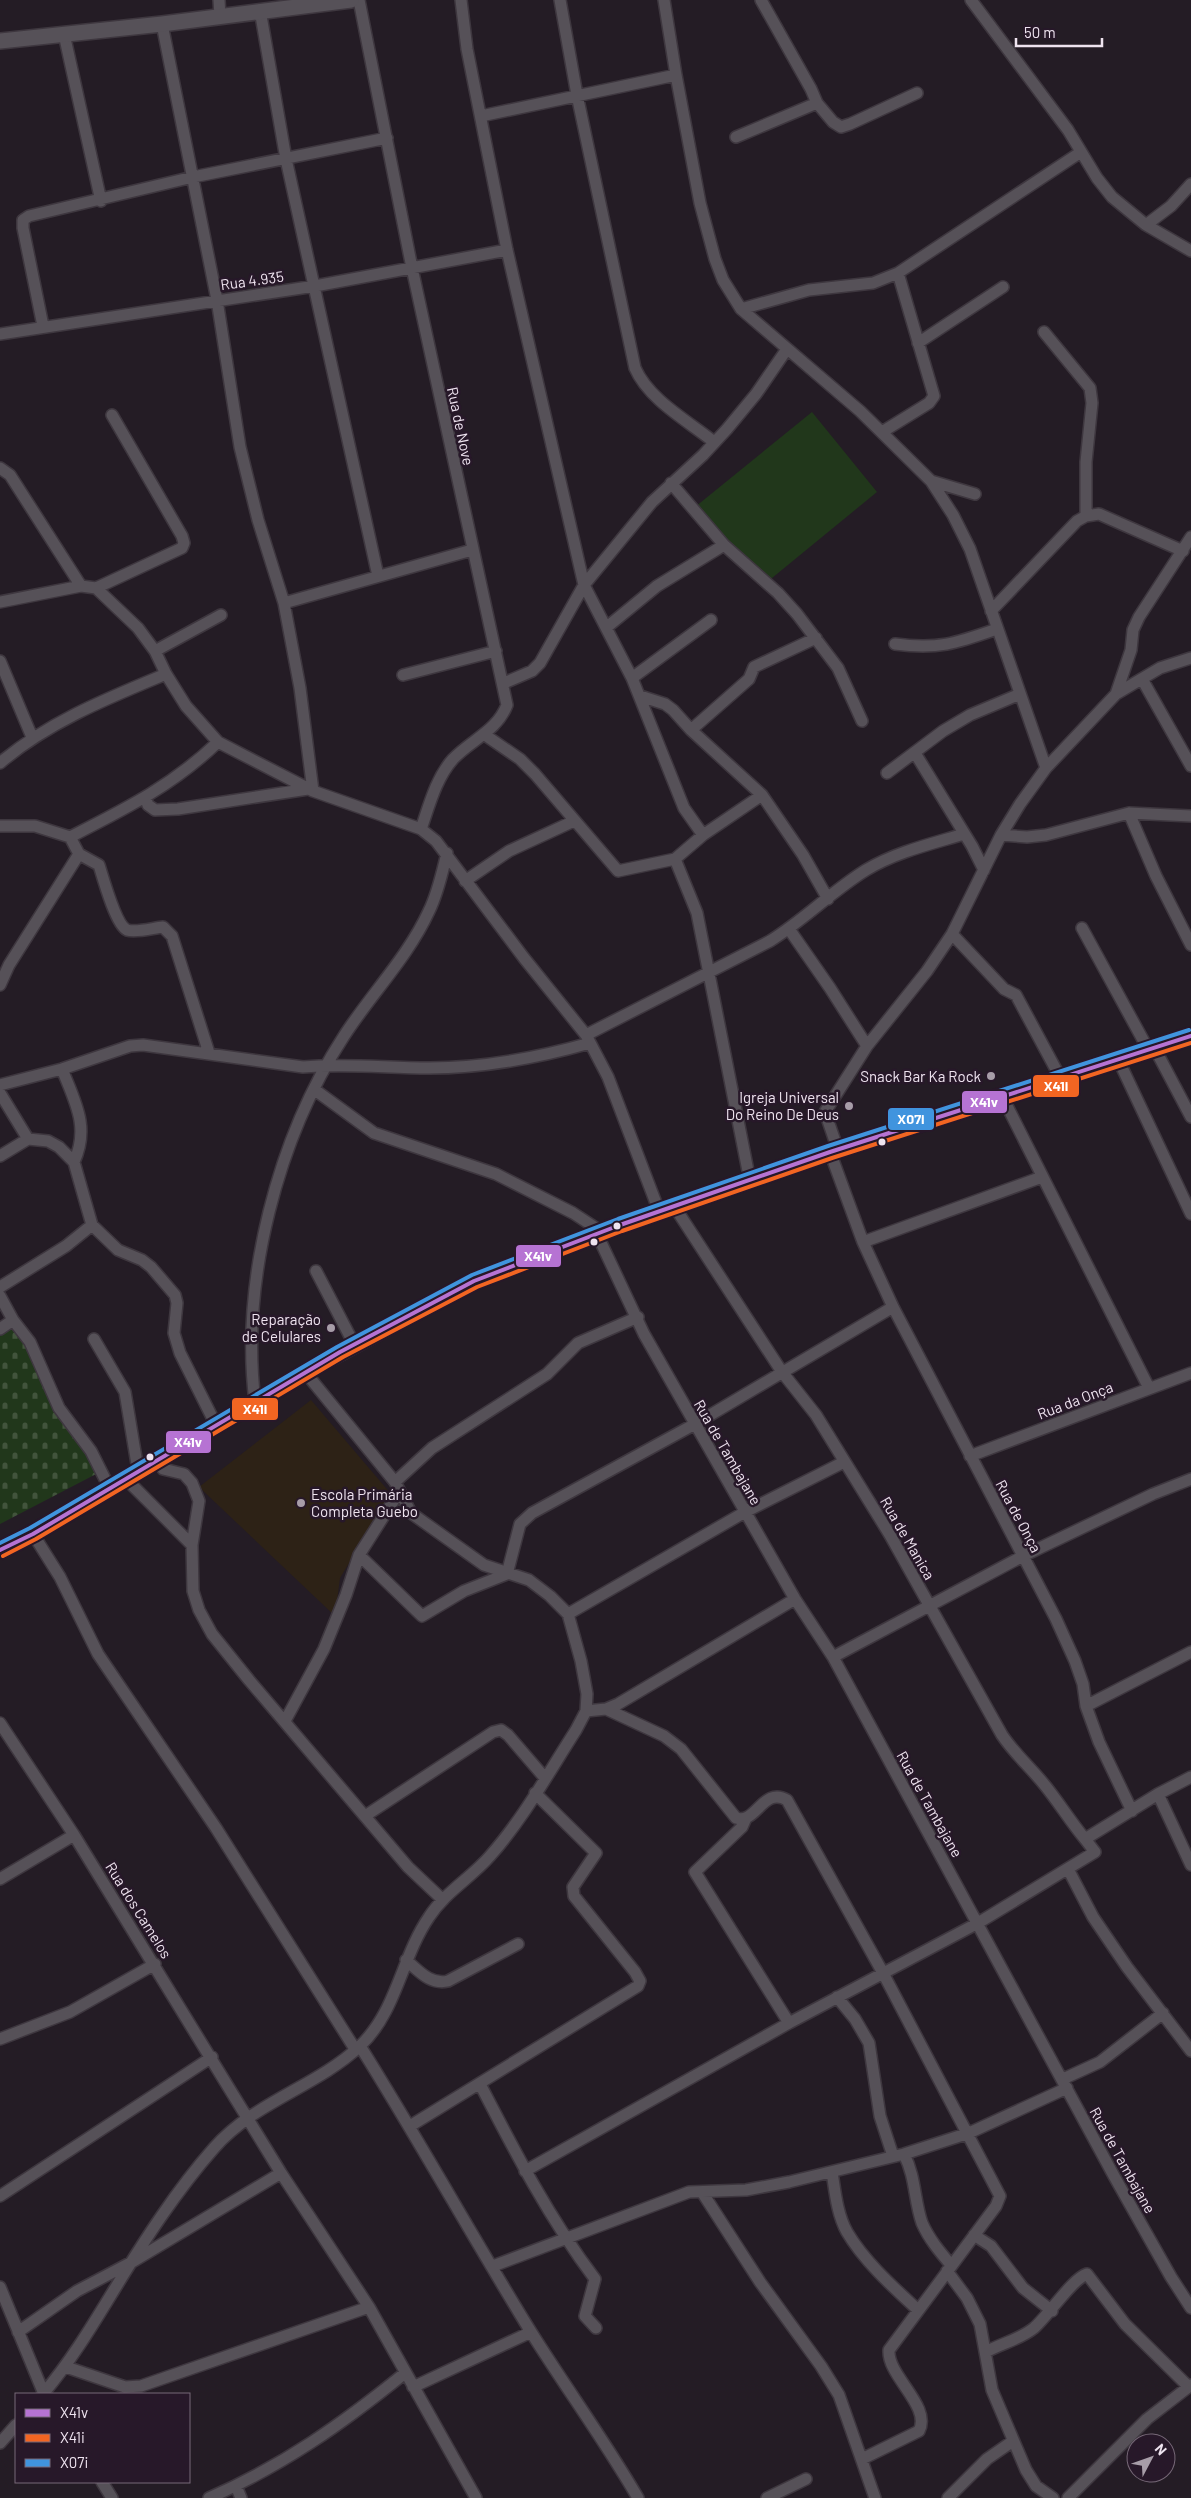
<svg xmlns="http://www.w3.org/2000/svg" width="1191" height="2498" font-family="Barlow,sans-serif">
	<defs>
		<pattern id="cemetery-stones" width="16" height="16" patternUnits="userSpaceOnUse" patternTransform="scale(1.25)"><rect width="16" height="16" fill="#21371b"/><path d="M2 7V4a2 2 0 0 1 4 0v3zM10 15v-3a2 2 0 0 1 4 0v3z" fill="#42543c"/></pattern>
	</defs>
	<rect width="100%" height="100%" fill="#241c25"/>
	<path fill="#2d2216" d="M 311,1400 L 391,1494 L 340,1578 L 335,1616 L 199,1487 Z"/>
	<path fill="#21371b" d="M 812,412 L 877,492 L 761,587 L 695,507 Z"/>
	<path fill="url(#cemetery-stones)" d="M 12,1325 L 16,1326 L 100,1472 L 0,1524 L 0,1333 Z"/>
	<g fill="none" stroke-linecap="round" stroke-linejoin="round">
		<defs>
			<path id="minor" d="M 219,0 L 220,16
				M 359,0 L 412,268 L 507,705 C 497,731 471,740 453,759 C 436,778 429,806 421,829
				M 461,0 L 467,49 L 507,250 L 584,585 L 632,678 L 684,808 L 703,835
				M 560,0 L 577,95 L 635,368 C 649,400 688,421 714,442
				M 664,0 L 676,75 L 700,203 L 715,259 L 723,280 L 741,309 L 860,411 L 931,481 L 953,515 L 970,549 L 1046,768 L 1020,804 L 1001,835 L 952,934 L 927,971 L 867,1046 L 825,1112 L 838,1150
				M 971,0 L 1068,130 L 1097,178 L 1112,197 L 1146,225 L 1191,251
				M 260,10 L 286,159 L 378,576
				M 162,24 L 217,300 L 240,447 L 258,520 L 284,603 L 300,688 L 313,791
				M 64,34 L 101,201
				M 817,103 L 833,122 L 841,127 L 850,124 L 917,93
				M 481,116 L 676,75
				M 736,137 L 817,103 L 811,89 L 761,0
				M 1146,225 L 1171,206 L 1191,184
				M 741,309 L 809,290 L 873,283 L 898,273 L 1081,152
				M 43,326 L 23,228 L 23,220 L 29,216 L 193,177 L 387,138
				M 1044,332 L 1090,388 L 1092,403 L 1086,462 L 1086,516
				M 0,334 L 315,286 L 507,250
				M 918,343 L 1003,287
				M 882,432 L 929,403 L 934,396 L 898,273
				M 0,468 L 10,475 L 81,586
				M 931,481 L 975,494
				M 671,483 L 724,545 L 778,593 L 797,614 L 838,668 L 862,721
				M 96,588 L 138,628 L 155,651 L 166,674 L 186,706 L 218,742 L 313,791 L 421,829 L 436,841 L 524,958 L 586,1035 L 608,1077 L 659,1211
				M 0,602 L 81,586 L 96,588 L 182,548 L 184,543 L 182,536 L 112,415
				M 284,603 L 472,550
				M 991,611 L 1077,521 L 1086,516 L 1099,514 L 1183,551
				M 607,627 L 657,586 L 724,545
				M 895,644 C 938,650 957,643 997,629
				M 155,651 L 221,615
				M 0,661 L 32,737
				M 403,675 L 496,651
				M 632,678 L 711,620
				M 1142,679 L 1191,766
				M 504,683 L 532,671 L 540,663 L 584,585 L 652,502 L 703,455 L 727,429 L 756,394 L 787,349
				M 1116,694 L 1160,668 L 1191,658
				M 640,696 L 665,704 L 673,710 L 691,730 L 762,795 L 803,855 L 828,899
				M 691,730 L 749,679 L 754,667 L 816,638
				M 485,735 L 520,759 L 535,774 L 618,871 L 675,859 L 703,835 L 762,795
				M 915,753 L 972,846 L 984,870
				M 0,763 C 48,722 108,698 166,674
				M 1046,768 L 1116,694 L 1131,650 L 1133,630 L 1139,617 L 1191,537
				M 887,773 L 943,731 L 970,715 L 1020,694
				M 145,797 L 148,805 L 155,810 L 178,809 L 308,789
				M 1129,813 L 1156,876 L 1191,945
				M 0,826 L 35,826 L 70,837 L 79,854 L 99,865 C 103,878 116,925 127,930 C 136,933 153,928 163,927 L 172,936 L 209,1053
				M 1001,835 L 1027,837 L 1046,835 L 1129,813 L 1191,816
				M 70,837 C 125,809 172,786 218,742
				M 675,859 L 697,913 L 750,1181
				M 465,881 L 509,851 L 574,821
				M 1082,928 L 1148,1049
				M 789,929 L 830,988 L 867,1046
				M 952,934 L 1004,989 L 1016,995 L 1060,1077
				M 0,985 L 9,965 L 79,854
				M 586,1035 L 770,941 C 804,920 832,891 866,870 C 896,852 931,844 964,834
				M 1154,1047 L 1191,1117
				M 1118,1059 L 1191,1214
				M 62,1069 C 75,1102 90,1127 74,1162
				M 0,1085 L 62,1069 L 130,1046 L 143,1045 L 303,1067 C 345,1063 387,1068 429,1068 C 484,1068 537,1058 590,1043
				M 315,1090 L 374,1133 L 496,1174 L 573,1213 L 602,1232
				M 0,1093 L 28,1139 L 48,1141 L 59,1147 L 74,1162 L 92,1225 L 118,1250 L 142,1260 L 151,1267 L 175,1295 L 177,1303 L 174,1333 L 180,1353 L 216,1425
				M 1002,1096 L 1149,1388
				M 830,1152 L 863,1242 L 893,1307 L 1056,1619 L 1075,1661 L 1083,1684 L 1086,1706 L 1099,1742 L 1132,1811
				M 0,1156 L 28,1139
				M 674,1206 L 782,1372 L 816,1415 L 890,1535 L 1002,1735 C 1014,1753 1029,1766 1043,1783 C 1058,1801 1070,1821 1085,1839 L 1158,1794
				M 597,1234 L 644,1334 L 795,1599 L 833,1657 L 1114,2176 L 1171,2277 L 1191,2308
				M 863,1242 L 1042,1177
				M 316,1271 L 354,1344
				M 0,1287 L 66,1246 L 92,1225
				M 0,1296 L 13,1320 L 30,1342 L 59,1408 L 91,1451 L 109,1487
				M 0,1329 L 13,1320
				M 94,1339 L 125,1392 L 138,1470
				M 255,1402 C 240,1281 278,1137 344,1036 C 371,994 408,957 429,911 C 438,893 442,873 447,853
				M 970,1456 L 1191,1373
				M 163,1469 L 184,1474 L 192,1483 L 199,1501 L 192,1545 L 193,1591 L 199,1610 L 212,1634 L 249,1680 L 408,1867 L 443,1900
				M 125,1478 L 192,1545
				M 395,1482 L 432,1448 L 547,1374 L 578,1343 L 638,1317
				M 33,1534 L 60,1577 L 98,1654 L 216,1828 L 355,2049
				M 359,1555 L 422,1616 L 464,1591 L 507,1574 L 520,1524 L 532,1513 L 695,1424 L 893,1307
				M 568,1614 L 745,1512 L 844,1462
				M 833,1657 L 1023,1556 L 1153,1494 L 1191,1479
				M 1086,1706 L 1191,1652
				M 606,1709 L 664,1736 L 681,1749 L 736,1818 C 756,1825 763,1786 787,1800 L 883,1973 L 1000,2196 L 996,2206 L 889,2350 C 887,2376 932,2406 919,2431 L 862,2459
				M 586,1711 L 606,1709 L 618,1704 L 795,1599
				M 285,1721 L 324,1649 L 346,1595 L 359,1555 L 399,1492
				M 0,1723 L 74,1835 L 281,2173 L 369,2307 L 476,2498
				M 1191,1777 L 1158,1794 L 1191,1865
				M 365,1816 L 493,1732 L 501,1730 L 508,1735 L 545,1778
				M 746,1818 L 742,1827 L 695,1872 L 789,2023
				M 1068,1869 L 1093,1917 L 1127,1967 L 1191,2051
				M 0,1879 L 74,1835
				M 406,1960 C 419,1971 430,1985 448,1981 L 518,1944
				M 837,1997 L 855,2019 L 869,2043 L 880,2116 L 893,2156
				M 0,2039 L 70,2012 L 155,1964
				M 360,2046 C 419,2140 473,2238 531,2332 C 566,2388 605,2441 638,2498
				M 1063,2079 L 1100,2062 L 1163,2013
				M 480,2084 C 515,2152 549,2218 595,2279 L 585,2316 L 596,2328
				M 410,2126 L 638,1986 L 640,1981 L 635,1972 L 574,1896 L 573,1887 L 596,1853 L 535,1793
				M 904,2154 C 916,2178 914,2200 922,2223 C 929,2239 940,2252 951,2265
				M 525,2171 L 789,2023 L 978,1923 L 1095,1852 L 1085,1839
				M 832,2172 C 835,2191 837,2214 847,2232 C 864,2261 893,2287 918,2310
				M 702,2192 L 760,2282 L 821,2366 L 839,2395 L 875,2498
				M 0,2196 L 212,2057
				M 974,2235 L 991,2246 L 1023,2288 L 1052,2311
				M 493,2266 L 689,2192 L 746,2190 L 789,2182 L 904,2154 L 969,2133 L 1067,2088
				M 947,2271 L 967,2298 L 980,2324 L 992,2390 L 1026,2470 L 1036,2486 L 1053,2498
				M 0,2287 L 44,2394
				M 18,2332 L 77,2291 L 132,2262 L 281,2173
				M 986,2352 C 1002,2343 1019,2340 1034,2328 C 1049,2315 1072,2279 1087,2274 L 1125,2324 L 1189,2387
				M 66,2367 L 125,2387 L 141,2386 L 369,2307
				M 413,2387 L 531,2332
				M 43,2394 C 71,2361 92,2326 114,2290 C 144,2241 176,2191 214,2148 C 254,2102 316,2087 360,2046 C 397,2011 401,1958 429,1917 C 445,1892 471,1878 490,1856 C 523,1819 549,1772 576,1730 L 586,1711 L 587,1694 L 581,1661 L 568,1614 L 550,1596 L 529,1580 L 484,1565 L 411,1513 L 395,1482 L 305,1372
				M 0,2443 L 16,2425
				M 102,2482 L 112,2498
				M 236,2486 L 241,2498
				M 209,2498 C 284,2465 342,2424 405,2373
				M 767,2498 L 806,2479
				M 948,2498 L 987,2459 L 1013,2441
				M 1068,2498 L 1147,2419 L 1191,2385"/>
			<path id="tertiary" d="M 620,1225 L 882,1136
				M 0,1550 L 33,1534 L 305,1372"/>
			<path id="secondary" d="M 0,41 L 162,24 L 351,0
				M 882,1136 L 1191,1036
				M 305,1372 L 474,1281 L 620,1225"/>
		</defs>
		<use href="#minor" stroke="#3e373f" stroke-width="14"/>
		<use href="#tertiary" stroke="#3e373f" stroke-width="16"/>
		<use href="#secondary" stroke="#3e373f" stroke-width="18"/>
		<use href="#minor" stroke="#565158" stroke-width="11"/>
		<use href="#tertiary" stroke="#565158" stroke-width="14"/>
		<use href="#secondary" stroke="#565158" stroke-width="15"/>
		<defs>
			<path id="bus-1" d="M 0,1550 L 33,1534 L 340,1352 L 474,1281 L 620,1225 L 830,1152 L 1191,1036"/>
			<path id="bus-2" d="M 3,1556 L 36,1539 L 343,1357 L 477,1287 L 622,1231 L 832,1158 L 1191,1043"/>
			<path id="bus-3" d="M 0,1543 L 30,1528 L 337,1347 L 472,1275 L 618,1219 L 828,1146 L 1189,1030"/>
		</defs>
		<use href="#bus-1" stroke="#271829" stroke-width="8"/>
		<use href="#bus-2" stroke="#271829" stroke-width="8"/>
		<use href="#bus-3" stroke="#271829" stroke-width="8"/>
		<use href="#bus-1" stroke="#b673d3" stroke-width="4"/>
		<use href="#bus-2" stroke="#f26522" stroke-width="4"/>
		<use href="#bus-3" stroke="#4094de" stroke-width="4"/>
	</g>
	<g fill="#a79da8" stroke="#271829" stroke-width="2">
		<circle cx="991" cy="1076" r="5"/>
		<circle cx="849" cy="1106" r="5"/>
		<circle cx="331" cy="1328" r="5"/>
		<circle cx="301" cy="1503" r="5"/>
	</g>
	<g fill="#eee3ef" stroke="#271829" stroke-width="2">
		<circle cx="882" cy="1142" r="4.5"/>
		<circle cx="617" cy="1226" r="4.5"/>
		<circle cx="594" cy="1242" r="4.5"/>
		<circle cx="150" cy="1457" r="4.5"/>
	</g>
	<g text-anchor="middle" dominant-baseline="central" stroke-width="5" stroke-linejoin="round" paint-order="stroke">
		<g font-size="15" fill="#eee3ef" stroke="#271829">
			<text transform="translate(252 280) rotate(-8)">Rua 4.935</text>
			<text transform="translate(461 426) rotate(78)">Rua de Nove</text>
			<text transform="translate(1075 1400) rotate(-21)">Rua da Onça</text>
			<text transform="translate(728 1452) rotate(60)">Rua de Tambajane</text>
			<text transform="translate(1019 1516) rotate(62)">Rua de Onça</text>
			<text transform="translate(908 1538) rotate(60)">Rua de Manica</text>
			<text transform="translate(930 1804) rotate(61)">Rua de Tambajane</text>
			<text transform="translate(139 1910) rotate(58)">Rua dos Camelos</text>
			<text transform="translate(1123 2160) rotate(61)">Rua de Tambajane</text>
		</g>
		<g font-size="15" fill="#eee3ef" stroke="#271829" text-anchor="end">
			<text x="981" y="1076">Snack Bar Ka Rock</text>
			<text x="839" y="1097">Igreja Universal<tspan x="839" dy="17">Do Reino De Deus</tspan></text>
			<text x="321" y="1319">Reparação<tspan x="321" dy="17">de Celulares</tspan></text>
			<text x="311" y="1494" text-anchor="start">Escola Primária<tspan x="311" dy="17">Completa Guebo</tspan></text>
		</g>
	</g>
	<g stroke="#271829" stroke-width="2">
		<rect x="1032" y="1074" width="48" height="24" rx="5" fill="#f26522"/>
		<rect x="961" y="1090" width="47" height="24" rx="5" fill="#b673d3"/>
		<rect x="887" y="1107" width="48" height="24" rx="5" fill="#4094de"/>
		<rect x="515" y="1244" width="47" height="24" rx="5" fill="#b673d3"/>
		<rect x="231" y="1397" width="48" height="24" rx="5" fill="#f26522"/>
		<rect x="165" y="1430" width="47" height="24" rx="5" fill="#b673d3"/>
	</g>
	<g font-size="14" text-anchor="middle" font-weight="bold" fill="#fff">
		<text x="1056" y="1091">X41i</text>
		<text x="984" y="1107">X41v</text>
		<text x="911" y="1124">X07i</text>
		<text x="538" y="1261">X41v</text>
		<text x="255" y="1414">X41i</text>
		<text x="188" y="1447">X41v</text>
	</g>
	<rect x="15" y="2393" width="175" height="90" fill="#271829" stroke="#776978"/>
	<rect x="25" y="2409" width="25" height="8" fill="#b673d3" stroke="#776978"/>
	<text x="60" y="2418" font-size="15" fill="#eee3ef">X41v</text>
	<rect x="25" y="2434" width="25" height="8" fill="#f26522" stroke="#776978"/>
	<text x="60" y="2443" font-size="15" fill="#eee3ef">X41i</text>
	<rect x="25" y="2459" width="25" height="8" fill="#4094de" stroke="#776978"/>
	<text x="60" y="2468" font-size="15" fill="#eee3ef">X07i</text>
	<g transform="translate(1151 2458) rotate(49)"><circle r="24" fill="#271829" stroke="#776978"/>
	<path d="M0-4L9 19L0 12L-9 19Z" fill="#a79da8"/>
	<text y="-8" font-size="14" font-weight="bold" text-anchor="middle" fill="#eee3ef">N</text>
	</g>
	<path d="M1016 38v8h86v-8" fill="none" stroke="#eee3ef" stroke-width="2.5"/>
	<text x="1024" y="38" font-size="15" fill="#eee3ef" stroke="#271829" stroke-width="4" paint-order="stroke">50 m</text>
</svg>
